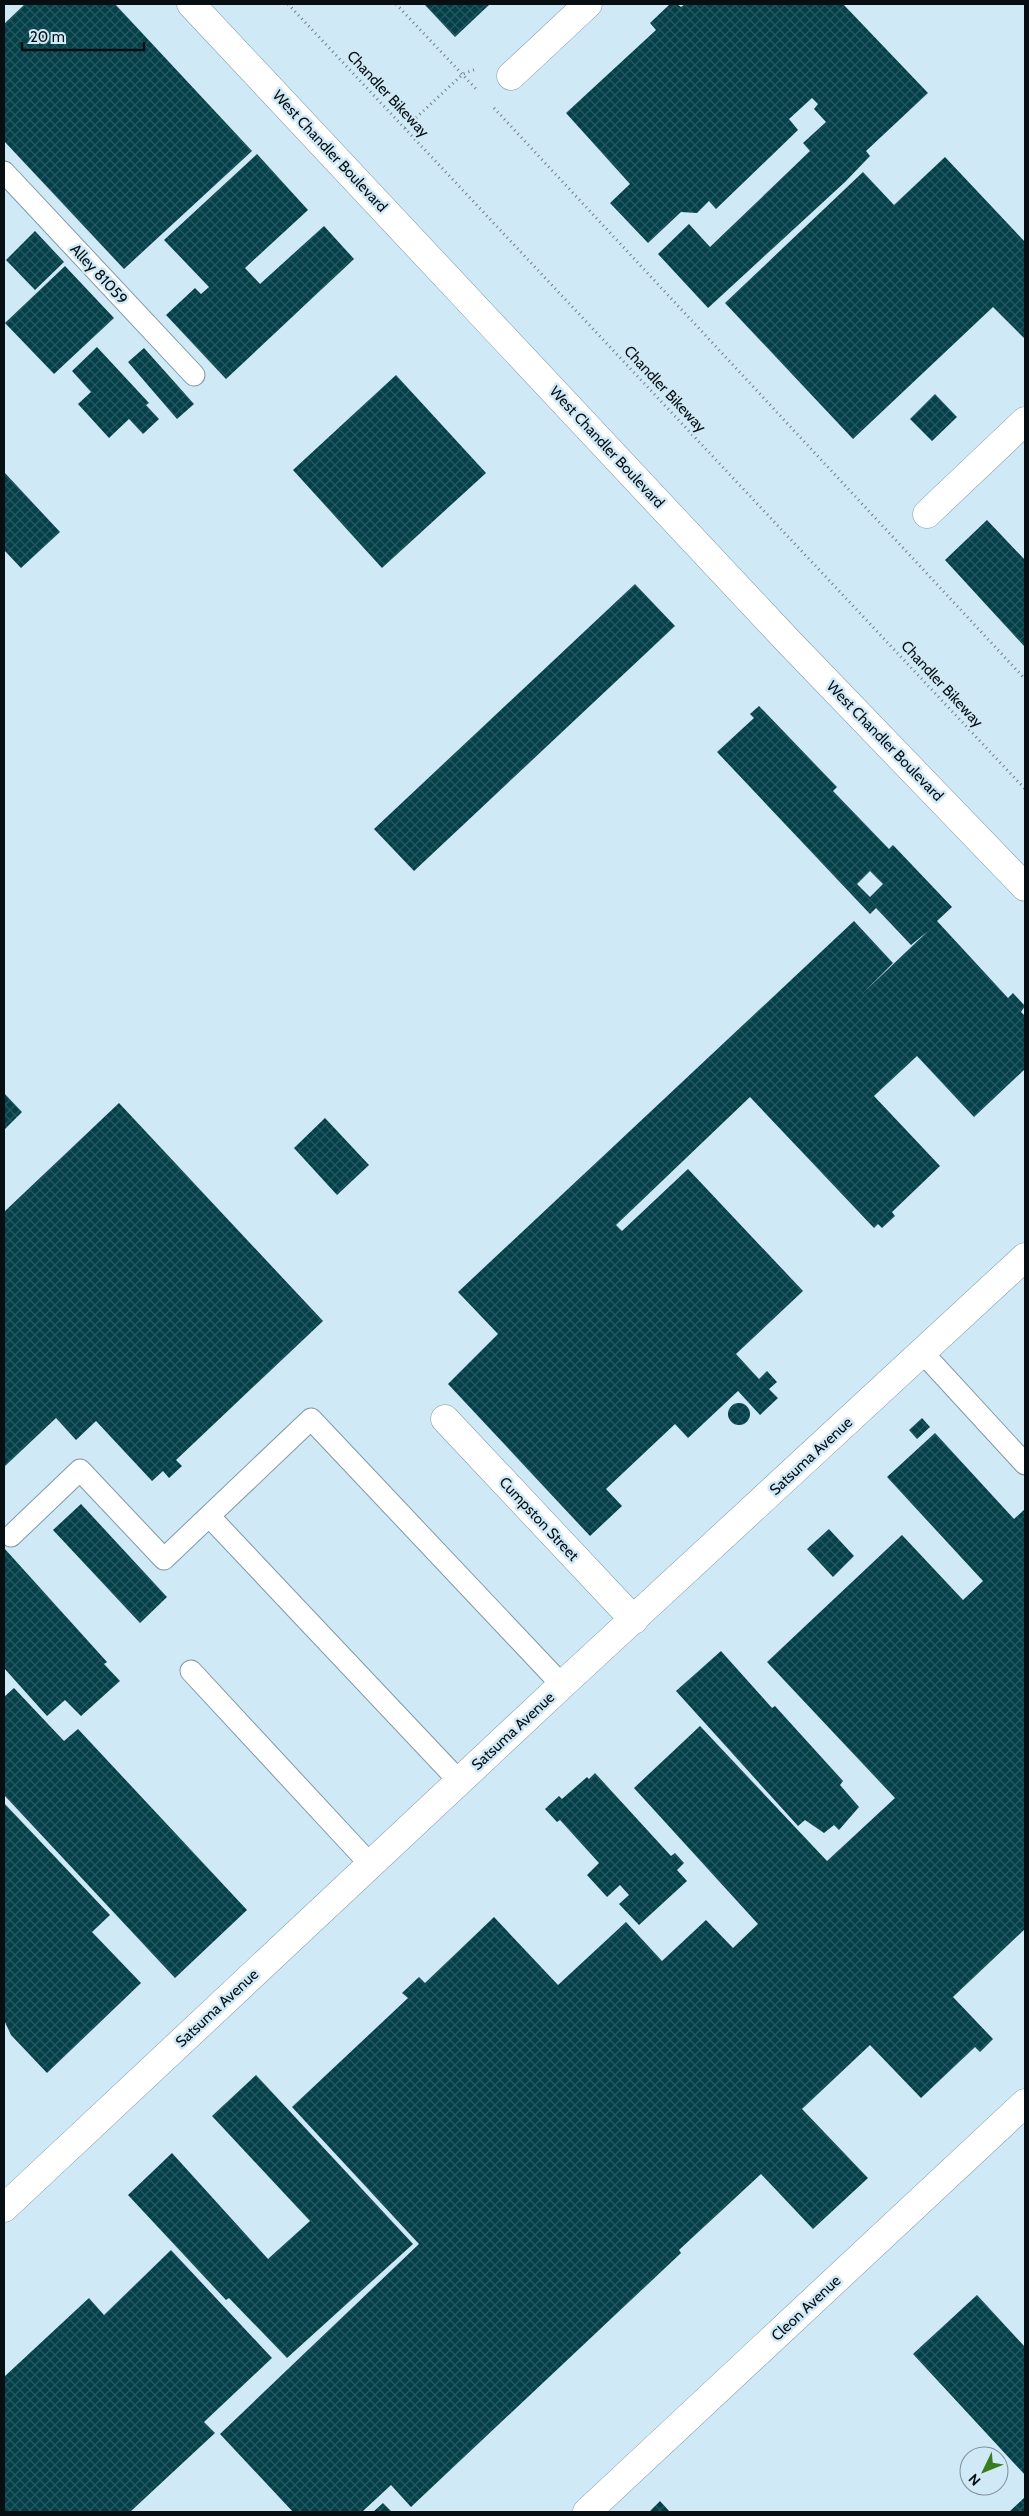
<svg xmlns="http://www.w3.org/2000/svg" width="1029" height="2516" font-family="Cabin,sans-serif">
	<defs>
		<pattern id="building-cross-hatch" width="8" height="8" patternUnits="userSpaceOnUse" patternTransform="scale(1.25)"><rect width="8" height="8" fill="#044049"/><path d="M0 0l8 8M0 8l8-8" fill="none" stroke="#27585f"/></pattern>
	</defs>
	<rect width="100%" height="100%" fill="#cfe9f6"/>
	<path fill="url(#building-cross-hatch)" fill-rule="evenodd" d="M 25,4 L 115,4 L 252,151 L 124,269 L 4,141 L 4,24 Z
		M 424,4 L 490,4 L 455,37 Z
		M 670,4 L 677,4 L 681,7 L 685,4 L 843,4 L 928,93 L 866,151 L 870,156 L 845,182 L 708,308 L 658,254 L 689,224 L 710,247 L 810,151 L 803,143 L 826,122 L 814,109 L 818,104 L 812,98 L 789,119 L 798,130 L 716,209 L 709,201 L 697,213 L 681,212 L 648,243 L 610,203 L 630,184 L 566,113 L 656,30 L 650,23 Z
		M 257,154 L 308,210 L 245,268 L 260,284 L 324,226 L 354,259 L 226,379 L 166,315 L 195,288 L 201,294 L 209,287 L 164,240 Z
		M 945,157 L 1025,242 L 1025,339 L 993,307 L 853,439 L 725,303 L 863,172 L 894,205 Z
		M 35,231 L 64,262 L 35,290 L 6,260 Z
		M 65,266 L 114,318 L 54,374 L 5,323 Z
		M 97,347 L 149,403 L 146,405 L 159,419 L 143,434 L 129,419 L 109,438 L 78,404 L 91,392 L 72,371 Z
		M 144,348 L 194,404 L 177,419 L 128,362 Z
		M 396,375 L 486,473 L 382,568 L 293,470 Z
		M 935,394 L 957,417 L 932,441 L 910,419 Z
		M 4,472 L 60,532 L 21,568 L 4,550 Z
		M 987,520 L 1025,560 L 1025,647 L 945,560 Z
		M 635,584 L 675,626 L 414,871 L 374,829 Z
		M 759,706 L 837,787 L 833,791 L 889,849 L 893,845 L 952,907 L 937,921 L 1008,998 L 1013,993 L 1025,1006 L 1021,1012 L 1025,1016 L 1025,1069 L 974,1117 L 917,1056 L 874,1096 L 940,1166 L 892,1212 L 895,1216 L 882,1228 L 878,1224 L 874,1228 L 750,1097 L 616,1225 L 622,1231 L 688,1169 L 803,1291 L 736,1354 L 759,1379 L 767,1371 L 777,1382 L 769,1389 L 778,1398 L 760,1415 L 738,1391 L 688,1438 L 675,1424 L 606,1489 L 622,1506 L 590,1536 L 448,1384 L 498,1334 L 458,1292 L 854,921 L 893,963 L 862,994 L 928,931 L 911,945 L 876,908 L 870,914 L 717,752 L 754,718 L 750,714 ZM 870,871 L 883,884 L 870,897 L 857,884 Z
		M 4,1093 L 22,1112 L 4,1130 Z
		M 119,1103 L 323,1321 L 176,1460 L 182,1466 L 169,1478 L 163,1471 L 152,1481 L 96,1421 L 76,1440 L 56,1418 L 4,1467 L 4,1212 Z
		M 325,1118 L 369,1165 L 337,1195 L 294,1148 Z
		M728 1414a11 11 0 1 1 22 0a11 11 0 1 1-22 0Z
		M 922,1418 L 930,1427 L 917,1439 L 909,1430 Z
		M 935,1433 L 1014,1519 L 1025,1509 L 1025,1929 L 953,1997 L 993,2039 L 980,2052 L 975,2047 L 921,2098 L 870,2045 L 802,2109 L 868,2178 L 813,2229 L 761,2174 L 679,2250 L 681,2253 L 411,2507 L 391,2485 L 363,2511 L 365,2512 L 293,2512 L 220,2434 L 419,2244 L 292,2107 L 408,1998 L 402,1993 L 419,1977 L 425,1983 L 494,1917 L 558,1985 L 626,1922 L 662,1961 L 706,1920 L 733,1948 L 758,1924 L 634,1788 L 700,1726 L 827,1861 L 895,1798 L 767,1662 L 902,1535 L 963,1600 L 983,1581 L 887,1477 Z
		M 81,1504 L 167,1597 L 140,1623 L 53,1530 Z
		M 829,1529 L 854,1556 L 833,1577 L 807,1549 Z
		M 4,1548 L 107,1662 L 104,1664 L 120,1681 L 81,1716 L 65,1700 L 47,1716 L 4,1668 Z
		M 721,1651 L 772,1708 L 775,1706 L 843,1781 L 840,1785 L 859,1807 L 839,1830 L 834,1825 L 824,1833 L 805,1820 L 798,1826 L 676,1691 Z
		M 14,1688 L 64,1741 L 78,1729 L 247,1910 L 175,1978 L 5,1796 L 4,1797 L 4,1697 Z
		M 595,1773 L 671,1856 L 675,1853 L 684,1863 L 677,1870 L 687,1881 L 639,1925 L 619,1904 L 629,1895 L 620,1885 L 607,1897 L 587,1875 L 599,1863 L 560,1820 L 557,1822 L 545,1809 L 559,1796 L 562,1799 L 587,1777 L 589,1779 Z
		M 4,1803 L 110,1915 L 92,1932 L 141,1983 L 47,2073 L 11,2035 L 4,2020 Z
		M 256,2075 L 413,2244 L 287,2358 L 229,2298 L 226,2300 L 128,2195 L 172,2153 L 268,2259 L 310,2221 L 212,2116 Z
		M 171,2250 L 272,2358 L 204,2422 L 215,2433 L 130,2512 L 4,2512 L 4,2377 L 89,2298 L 104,2315 Z
		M 977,2295 L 1025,2347 L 1025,2475 L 913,2354 Z
		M 1025,2497 L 1025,2512 L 1009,2512 Z
		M 660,2501 L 670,2512 L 649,2512 Z
		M 383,2503 L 392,2512 L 373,2512 Z"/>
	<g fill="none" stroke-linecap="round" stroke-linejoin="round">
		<defs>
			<path id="service" d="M 4,172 L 194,375
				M 923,1353 L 1025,1464
				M 209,1516 L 311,1419 L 562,1685
				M 11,1536 L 80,1470 L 164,1559 L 209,1516 L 459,1781
				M 191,1671 L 370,1864"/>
			<path id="minor" d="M 191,4 L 787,640 L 1025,887
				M 511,76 L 588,4
				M 927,514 L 1025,421
				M 445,1419 L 634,1620
				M 4,2208 L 562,1685 L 1025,1257
				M 587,2512 L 1025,2103"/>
		</defs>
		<use href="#service" stroke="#8199a5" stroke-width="23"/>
		<use href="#minor" stroke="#8199a5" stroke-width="29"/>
		<path stroke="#6d7f87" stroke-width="3" stroke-dasharray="1 4" stroke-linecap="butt" d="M 288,4 L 1025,789
			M 396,4 L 478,91
			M 494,108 L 1025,679
			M 405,128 L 463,74 L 476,69"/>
		<use href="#service" stroke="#fff" stroke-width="21"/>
		<use href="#minor" stroke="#fff" stroke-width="28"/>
	</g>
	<g text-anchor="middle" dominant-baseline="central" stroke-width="5" stroke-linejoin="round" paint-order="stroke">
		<g font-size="15" fill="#070f13" stroke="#cfe9f6">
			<text transform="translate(388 94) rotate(47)">Chandler Bikeway</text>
			<text transform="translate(330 151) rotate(47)">West Chandler Boulevard</text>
			<text transform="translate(99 274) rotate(47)">Alley 81059</text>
			<text transform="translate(665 389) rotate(47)">Chandler Bikeway</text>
			<text transform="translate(607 447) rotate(47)">West Chandler Boulevard</text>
			<text transform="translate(942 684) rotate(47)">Chandler Bikeway</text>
			<text transform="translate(885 741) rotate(46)">West Chandler Boulevard</text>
			<text transform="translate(811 1456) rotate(-43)">Satsuma Avenue</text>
			<text transform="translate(539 1519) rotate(47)">Cumpston Street</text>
			<text transform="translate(513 1731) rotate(-43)">Satsuma Avenue</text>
			<text transform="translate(217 2008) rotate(-43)">Satsuma Avenue</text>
			<text transform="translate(806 2308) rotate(-43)">Cleon Avenue</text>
		</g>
	</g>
	<rect width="1029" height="2516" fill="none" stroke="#070f13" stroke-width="10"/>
	<g transform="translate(984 2471) rotate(227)"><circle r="24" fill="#cfe9f6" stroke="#7f929b"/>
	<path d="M0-4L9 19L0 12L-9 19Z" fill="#397c1e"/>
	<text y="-8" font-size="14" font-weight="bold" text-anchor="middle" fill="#070f13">N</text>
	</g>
	<path d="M22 42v8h122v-8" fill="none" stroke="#070f13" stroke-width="2.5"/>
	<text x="30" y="42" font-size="15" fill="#070f13" stroke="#cfe9f6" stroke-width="4" paint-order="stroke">20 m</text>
</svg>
